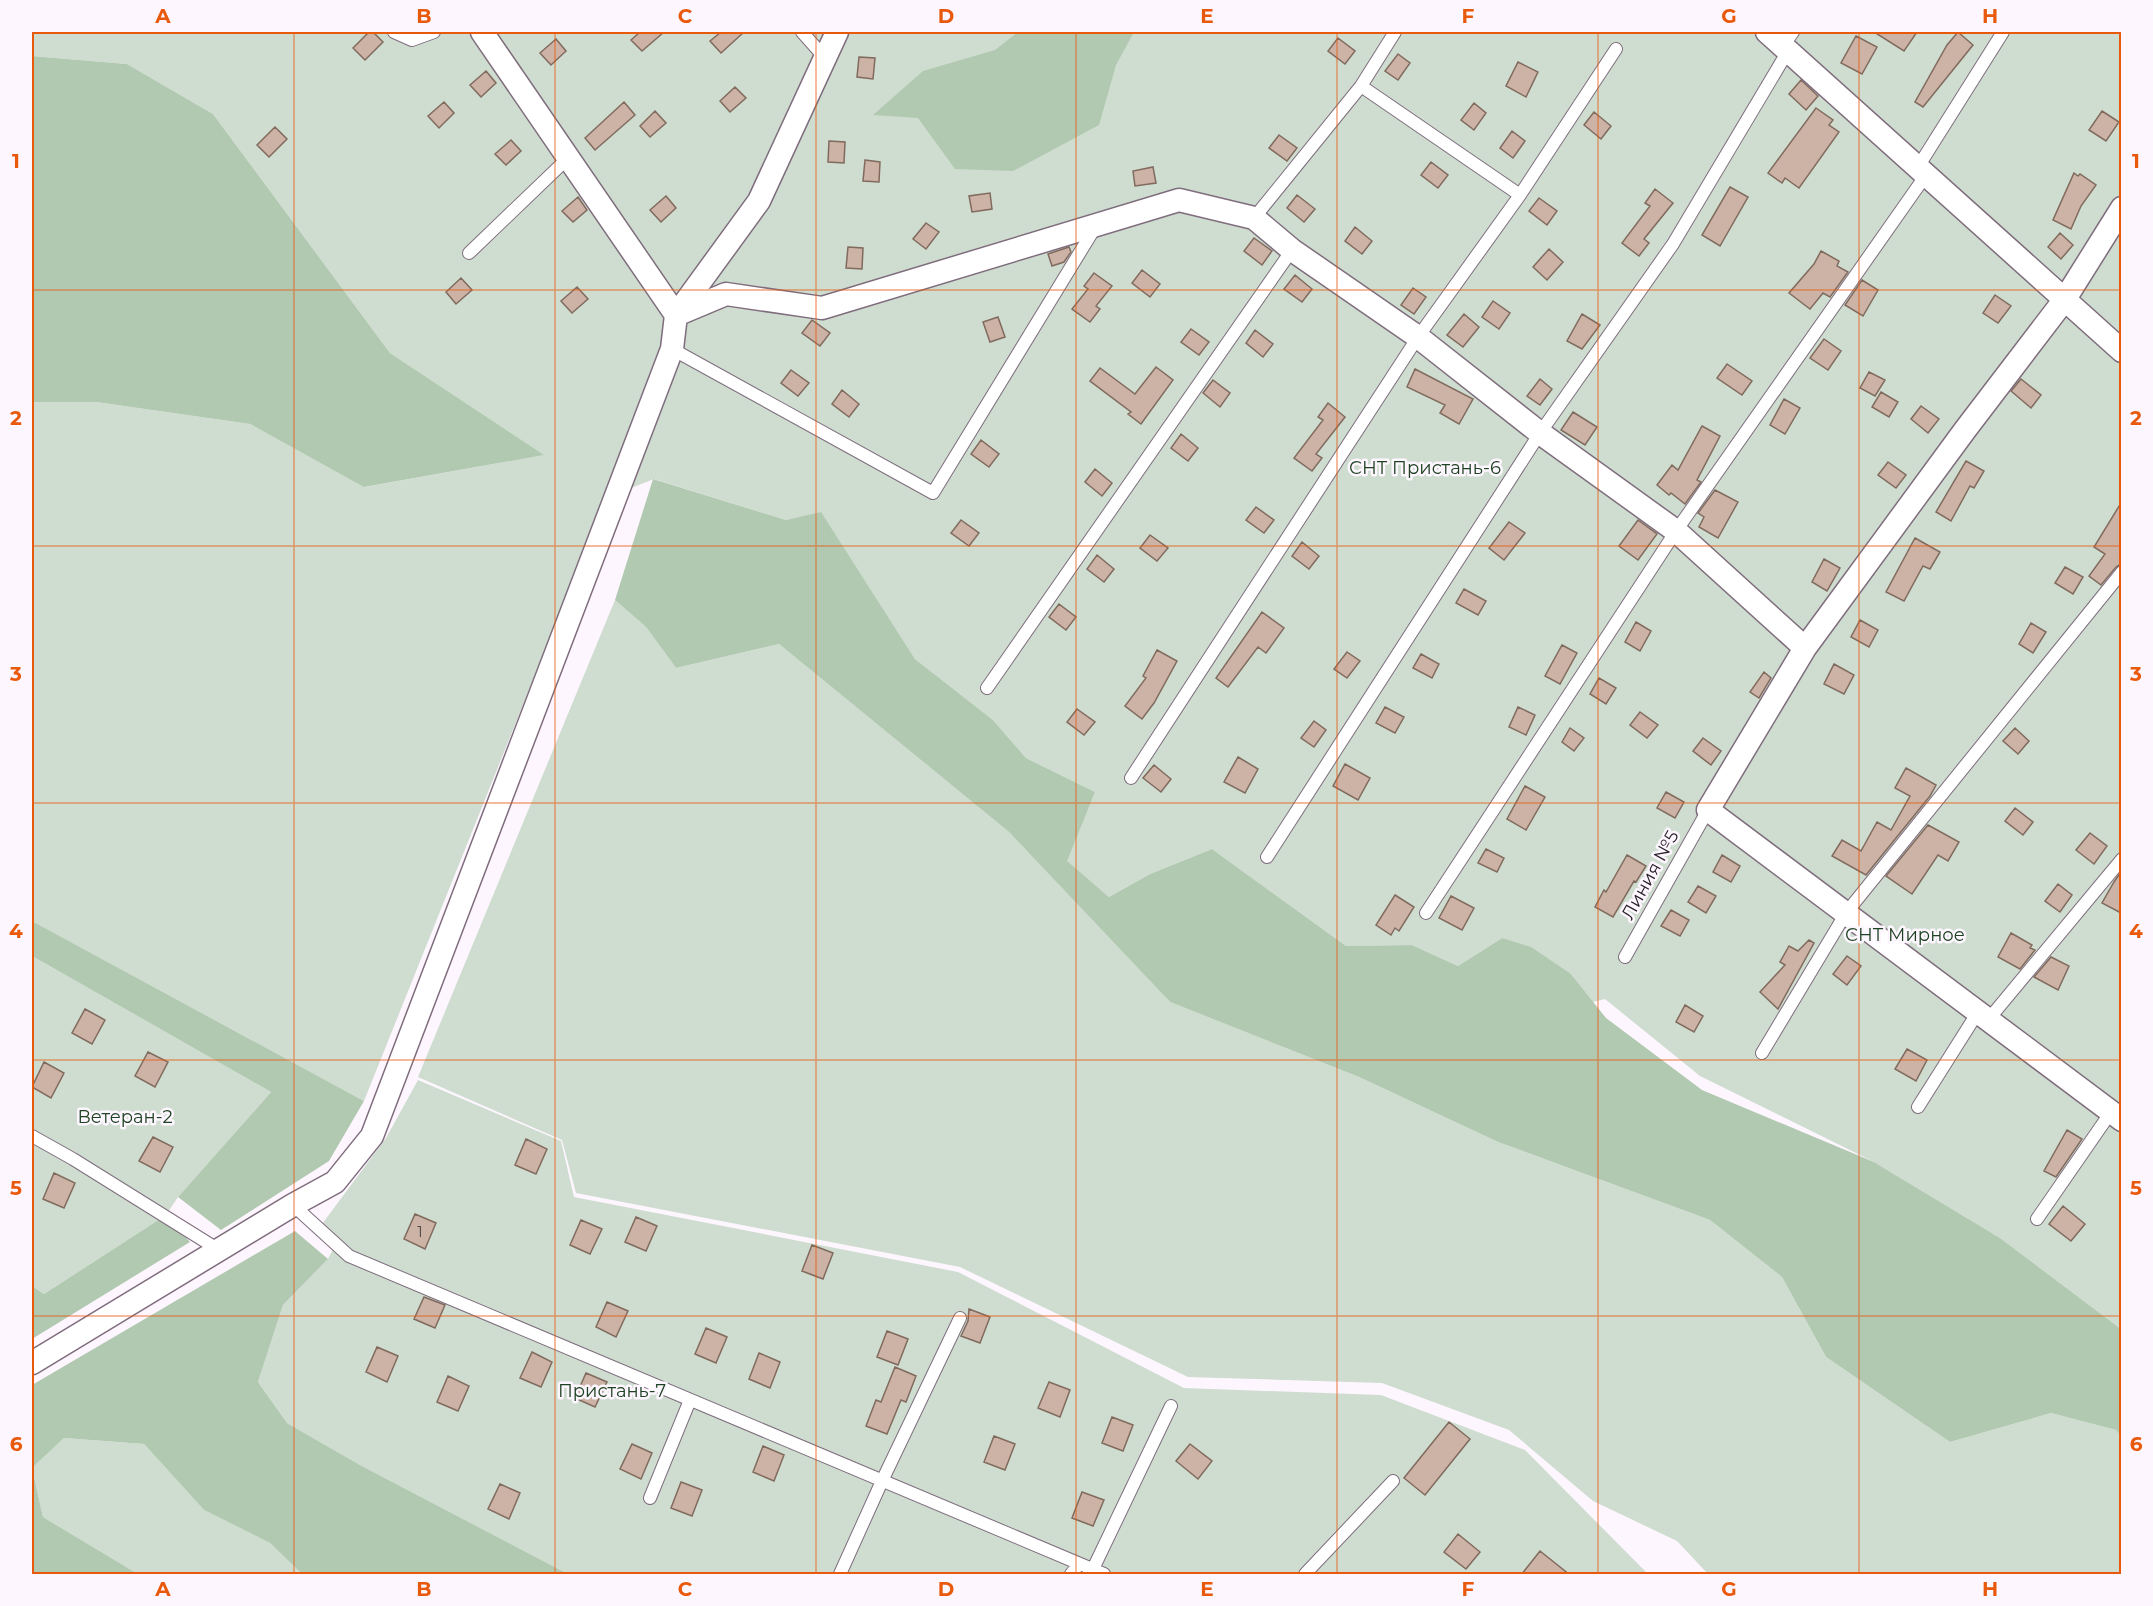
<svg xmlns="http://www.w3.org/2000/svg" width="2153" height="1606" font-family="Montserrat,sans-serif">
	<rect width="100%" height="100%" fill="#fef6fe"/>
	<path fill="#ceddcf" d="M 32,32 L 2121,32 L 2121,1329 L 2000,1238 L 1874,1162 L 1700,1076 L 1605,999 L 1593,1002 L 1571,974 L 1502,938 L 1458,966 L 1412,945 L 1346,946 L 1212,849 L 1150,874 L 1109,897 L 1066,861 L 1095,792 L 1026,758 L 993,720 L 915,659 L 821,513 L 786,520 L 654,479 L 606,498 L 364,1101 L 32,921 L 32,402 L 96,402 L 250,424 L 365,487 L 543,455 L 390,353 L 213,114 L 127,64 L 32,56 Z
		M 615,600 L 646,627 L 676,668 L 779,644 L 1009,832 L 1170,1002 L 1359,1077 L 1498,1142 L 1710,1220 L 1782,1277 L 1826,1357 L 1950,1442 L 2051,1413 L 2116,1430 L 2122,1436 L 2121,1574 L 1708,1574 L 1677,1541 L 1593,1501 L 1509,1430 L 1382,1383 L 1188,1377 L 960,1267 L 576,1193 L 562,1140 L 418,1077 Z
		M 32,956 L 271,1092 L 178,1197 L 166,1215 L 44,1294 L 32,1286 Z
		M 418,1080 L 561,1141 L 574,1197 L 958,1272 L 1184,1388 L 1381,1395 L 1525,1450 L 1648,1574 L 568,1574 L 360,1465 L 287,1423 L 258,1382 L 283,1305 L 328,1259 L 334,1247 L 322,1224 L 386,1138 Z
		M 64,1438 L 144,1444 L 204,1510 L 270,1543 L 302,1574 L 138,1574 L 43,1517 L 32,1468 Z"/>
	<path fill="#b1c9b1" d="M 1018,32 L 1134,32 L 1116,65 L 1099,125 L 1013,171 L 955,169 L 918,118 L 873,115 L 923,71 L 995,50 Z
		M 32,56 L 127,64 L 213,114 L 390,353 L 544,455 L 364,487 L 250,424 L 96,402 L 32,402 Z
		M 653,479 L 786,520 L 821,512 L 915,659 L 993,720 L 1026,758 L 1095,792 L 1067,861 L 1109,897 L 1150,874 L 1212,849 L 1346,946 L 1412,945 L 1458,966 L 1502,938 L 1531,947 L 1571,974 L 1606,1018 L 1702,1090 L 1874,1162 L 2000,1238 L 2121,1329 L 2121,1436 L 2116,1430 L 2051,1413 L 1950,1442 L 1826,1357 L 1782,1277 L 1710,1220 L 1498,1142 L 1359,1077 L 1170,1002 L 1009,832 L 779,644 L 676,668 L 646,627 L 615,600 Z
		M 32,921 L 364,1101 L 329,1161 L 221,1230 L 178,1197 L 271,1092 L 32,956 Z
		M 166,1215 L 190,1242 L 32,1339 L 32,1286 L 44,1294 Z
		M 295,1231 L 328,1259 L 283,1305 L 258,1382 L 287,1423 L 360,1465 L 568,1574 L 302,1574 L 270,1543 L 204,1510 L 144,1444 L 64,1438 L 32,1468 L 43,1517 L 138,1574 L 32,1574 L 32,1385 Z"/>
	<path fill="#ccb3a6" stroke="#816a5e" stroke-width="1.5" d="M 369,32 L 373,32 L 383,42 L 365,60 L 353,48 Z
		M 640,32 L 664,32 L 642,51 L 631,40 Z
		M 721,32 L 744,32 L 721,53 L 710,41 Z
		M 1874,32 L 1917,32 L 1904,51 Z
		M 1958,32 L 1973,45 L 1923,107 L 1915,102 L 1947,45 Z
		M 1856,36 L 1877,47 L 1862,74 L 1841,63 Z
		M 1338,38 L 1355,51 L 1345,64 L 1328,51 Z
		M 556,39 L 566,51 L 551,65 L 540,53 Z
		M 1398,54 L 1410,63 L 1398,80 L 1385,71 Z
		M 859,57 L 875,58 L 873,79 L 857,77 Z
		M 1518,62 L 1538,72 L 1526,97 L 1506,86 Z
		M 486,71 L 496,83 L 481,97 L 470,85 Z
		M 1801,80 L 1818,96 L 1806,110 L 1789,94 Z
		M 735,87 L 746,98 L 730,112 L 720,101 Z
		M 444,102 L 454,113 L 439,128 L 428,116 Z
		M 624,102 L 635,115 L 595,150 L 585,138 Z
		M 1474,103 L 1486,113 L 1474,130 L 1461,120 Z
		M 1816,108 L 1833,120 L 1829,125 L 1839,132 L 1799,188 L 1785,178 L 1782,183 L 1768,173 Z
		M 655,111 L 666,123 L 650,137 L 640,126 Z
		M 2102,111 L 2119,122 L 2106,141 L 2089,130 Z
		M 1594,112 L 1611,126 L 1601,139 L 1584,125 Z
		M 275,127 L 287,139 L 269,157 L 257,145 Z
		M 1512,131 L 1525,141 L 1513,158 L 1500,148 Z
		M 1279,135 L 1297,148 L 1287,161 L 1269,148 Z
		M 511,140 L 521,151 L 506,165 L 495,154 Z
		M 829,141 L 845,142 L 844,163 L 828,162 Z
		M 865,160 L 880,162 L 879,182 L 863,181 Z
		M 1431,162 L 1448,175 L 1438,188 L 1421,175 Z
		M 1153,167 L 1156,183 L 1135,186 L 1133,171 Z
		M 2074,173 L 2078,176 L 2080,174 L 2096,185 L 2081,206 L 2071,229 L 2053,220 Z
		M 1730,187 L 1748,197 L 1720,246 L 1702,235 Z
		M 1655,189 L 1673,203 L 1644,239 L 1649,243 L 1639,256 L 1622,243 L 1650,206 L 1645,203 Z
		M 990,193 L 992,209 L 972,212 L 969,196 Z
		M 1297,195 L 1315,209 L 1304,222 L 1287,208 Z
		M 666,196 L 676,208 L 661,222 L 650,210 Z
		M 578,197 L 587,210 L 573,222 L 562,211 Z
		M 1539,198 L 1557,211 L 1547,225 L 1529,211 Z
		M 926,223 L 939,232 L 926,249 L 913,239 Z
		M 1355,227 L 1372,241 L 1362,254 L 1345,241 Z
		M 2060,233 L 2073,245 L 2061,259 L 2048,247 Z
		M 1254,238 L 1272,251 L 1262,265 L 1244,251 Z
		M 848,247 L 863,248 L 862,269 L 846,268 Z
		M 1069,247 L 1071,252 L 1064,262 L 1052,266 L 1048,254 Z
		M 1549,249 L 1563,262 L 1547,280 L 1533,267 Z
		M 1821,251 L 1839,261 L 1837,266 L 1848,272 L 1830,297 L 1823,293 L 1810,309 L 1789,293 L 1814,264 Z
		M 1142,270 L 1160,284 L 1150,297 L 1132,283 Z
		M 1094,273 L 1112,286 L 1096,306 L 1100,309 L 1090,322 L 1072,309 L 1088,289 L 1084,286 Z
		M 1295,275 L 1312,289 L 1302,302 L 1284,289 Z
		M 461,278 L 472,290 L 456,304 L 446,292 Z
		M 1862,280 L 1878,290 L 1863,316 L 1845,305 Z
		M 577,287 L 588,299 L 572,313 L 561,301 Z
		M 1413,288 L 1426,297 L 1414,314 L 1401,305 Z
		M 1995,295 L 2011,306 L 1998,323 L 1983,313 Z
		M 1493,301 L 1510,313 L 1499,329 L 1482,317 Z
		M 1464,314 L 1479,327 L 1463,347 L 1447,335 Z
		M 1582,314 L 1600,325 L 1582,349 L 1567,341 Z
		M 998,317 L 1005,337 L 990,342 L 983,322 Z
		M 812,320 L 830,333 L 820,346 L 802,333 Z
		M 1191,329 L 1209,342 L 1199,355 L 1181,342 Z
		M 1255,330 L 1273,344 L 1263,357 L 1246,343 Z
		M 1824,339 L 1841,351 L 1828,370 L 1810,358 Z
		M 1727,364 L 1752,381 L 1742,395 L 1717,378 Z
		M 1156,367 L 1173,380 L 1141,424 L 1128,414 L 1131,412 L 1090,381 L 1100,368 L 1135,394 Z
		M 1415,369 L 1473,399 L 1459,424 L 1440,413 L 1445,405 L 1407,387 Z
		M 791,370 L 809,383 L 798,396 L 781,383 Z
		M 1869,372 L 1885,380 L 1875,396 L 1860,388 Z
		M 1540,379 L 1552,389 L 1540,405 L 1527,396 Z
		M 2021,379 L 2041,395 L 2031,408 L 2011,391 Z
		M 1213,380 L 1230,393 L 1220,407 L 1203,393 Z
		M 842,390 L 859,404 L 849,417 L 832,404 Z
		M 1881,392 L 1898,402 L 1889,417 L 1872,407 Z
		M 1784,399 L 1800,408 L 1785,434 L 1770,425 Z
		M 1328,403 L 1345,417 L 1316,454 L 1322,458 L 1312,471 L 1294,458 L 1323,420 L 1318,417 Z
		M 1921,406 L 1939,419 L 1928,433 L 1911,419 Z
		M 1573,412 L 1597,427 L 1585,445 L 1561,430 Z
		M 1702,426 L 1720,436 L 1697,480 L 1701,482 L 1685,504 L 1671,493 L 1669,495 L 1657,485 L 1672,465 L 1678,470 Z
		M 1181,434 L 1198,448 L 1188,461 L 1171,448 Z
		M 981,440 L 999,454 L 989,467 L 971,454 Z
		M 1966,461 L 1984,471 L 1974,488 L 1970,486 L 1951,521 L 1936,512 Z
		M 1888,462 L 1906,475 L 1896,488 L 1878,475 Z
		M 1095,469 L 1112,483 L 1102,496 L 1085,482 Z
		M 1715,490 L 1738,502 L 1718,538 L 1699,527 L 1704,517 L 1698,513 Z
		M 2121,503 L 2121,564 L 2116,567 L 2101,585 L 2089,576 L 2105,554 L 2094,547 Z
		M 1256,507 L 1274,520 L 1264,533 L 1246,520 Z
		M 961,520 L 979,533 L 969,546 L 951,533 Z
		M 1638,520 L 1657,534 L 1638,560 L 1619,546 Z
		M 1509,522 L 1525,533 L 1504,560 L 1489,548 Z
		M 1150,535 L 1168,548 L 1157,561 L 1140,548 Z
		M 1915,538 L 1940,552 L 1930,569 L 1923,566 L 1904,601 L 1886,592 Z
		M 1302,542 L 1319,556 L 1309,569 L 1292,556 Z
		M 1097,555 L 1114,569 L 1104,582 L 1087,569 Z
		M 1824,559 L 1840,568 L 1827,591 L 1812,582 Z
		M 2065,567 L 2083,577 L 2073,594 L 2055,583 Z
		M 1464,589 L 1486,601 L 1478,615 L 1456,603 Z
		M 1059,604 L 1076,617 L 1066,630 L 1049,617 Z
		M 1262,612 L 1284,628 L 1266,653 L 1258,647 L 1228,687 L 1216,678 Z
		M 1860,620 L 1878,630 L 1869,647 L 1851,637 Z
		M 1636,622 L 1651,631 L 1640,651 L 1625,642 Z
		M 2031,623 L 2046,632 L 2033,653 L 2019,644 Z
		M 1562,645 L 1577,653 L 1560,684 L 1545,676 Z
		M 1157,650 L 1177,661 L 1154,703 L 1142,719 L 1125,706 L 1146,678 L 1143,676 Z
		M 1347,652 L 1360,661 L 1347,678 L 1334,669 Z
		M 1421,654 L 1439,664 L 1432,678 L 1413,668 Z
		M 1834,664 L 1854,675 L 1844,694 L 1824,684 Z
		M 1764,672 L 1771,678 L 1759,698 L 1750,692 Z
		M 1599,678 L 1616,688 L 1606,704 L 1590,694 Z
		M 1385,707 L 1404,717 L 1395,733 L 1376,723 Z
		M 1518,707 L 1535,715 L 1526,735 L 1509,727 Z
		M 1077,709 L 1095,722 L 1084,735 L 1067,722 Z
		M 1640,712 L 1658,725 L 1647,738 L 1630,725 Z
		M 1314,721 L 1326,730 L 1314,747 L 1301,738 Z
		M 1570,728 L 1584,738 L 1574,751 L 1562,742 Z
		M 2015,728 L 2029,741 L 2018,754 L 2003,741 Z
		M 1703,738 L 1721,751 L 1711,765 L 1693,751 Z
		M 1238,757 L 1258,769 L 1245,793 L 1224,782 Z
		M 1345,764 L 1370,778 L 1358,800 L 1333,786 Z
		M 1154,765 L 1171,779 L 1161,792 L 1143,778 Z
		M 1906,768 L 1936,785 L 1930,796 L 1866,875 L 1832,856 L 1842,840 L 1861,851 L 1877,822 L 1891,830 L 1910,796 L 1895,788 Z
		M 1525,786 L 1545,797 L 1526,830 L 1507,819 Z
		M 1666,792 L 1684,802 L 1675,818 L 1657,808 Z
		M 2015,808 L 2033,822 L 2023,835 L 2005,821 Z
		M 1928,825 L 1959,842 L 1948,861 L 1938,855 L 1912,894 L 1886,876 Z
		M 2090,833 L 2107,846 L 2094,864 L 2076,850 Z
		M 1486,849 L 1504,858 L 1497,872 L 1478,863 Z
		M 1627,855 L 1646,866 L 1636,882 L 1634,881 L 1613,917 L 1595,907 L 1604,890 L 1606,892 Z
		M 1722,855 L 1740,866 L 1731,882 L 1713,872 Z
		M 2121,872 L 2121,913 L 2102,903 L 2114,882 Z
		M 2058,884 L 2072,895 L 2060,912 L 2045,901 Z
		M 1698,886 L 1716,896 L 1706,913 L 1688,902 Z
		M 1395,895 L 1414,907 L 1399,931 L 1395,928 L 1391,935 L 1376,925 Z
		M 1451,896 L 1474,908 L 1462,930 L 1439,918 Z
		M 1671,910 L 1689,920 L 1680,936 L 1661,926 Z
		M 2011,933 L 2032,945 L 2030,948 L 2035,950 L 2020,969 L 1998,957 Z
		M 1809,940 L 1814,943 L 1778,1009 L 1760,992 L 1785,965 L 1780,962 L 1789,946 L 1798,951 Z
		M 1847,956 L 1861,966 L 1847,985 L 1833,974 Z
		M 2051,957 L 2069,966 L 2058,990 L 2034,977 Z
		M 1685,1005 L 1703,1016 L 1694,1032 L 1676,1022 Z
		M 85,1009 L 105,1020 L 92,1044 L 72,1033 Z
		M 1907,1049 L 1927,1060 L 1916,1081 L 1895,1069 Z
		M 148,1052 L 168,1062 L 155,1087 L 135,1076 Z
		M 44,1062 L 64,1073 L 51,1098 L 32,1087 Z
		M 2067,1130 L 2082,1139 L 2056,1177 L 2044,1171 Z
		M 153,1137 L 173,1147 L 160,1172 L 139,1161 Z
		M 526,1139 L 547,1149 L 536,1174 L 515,1165 Z
		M 54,1173 L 75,1183 L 64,1208 L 43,1199 Z
		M 2063,1206 L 2085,1224 L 2071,1241 L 2049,1224 Z
		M 415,1214 L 436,1223 L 425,1249 L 404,1239 Z
		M 636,1217 L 657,1226 L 646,1251 L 625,1242 Z
		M 581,1220 L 602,1229 L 590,1254 L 570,1245 Z
		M 812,1245 L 833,1253 L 823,1279 L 802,1271 Z
		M 424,1297 L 445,1305 L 435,1328 L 414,1319 Z
		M 607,1302 L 628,1311 L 616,1337 L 596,1327 Z
		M 969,1309 L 990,1317 L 980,1343 L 961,1336 L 968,1321 Z
		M 706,1328 L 727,1337 L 716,1363 L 695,1354 Z
		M 887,1331 L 908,1339 L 898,1365 L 877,1357 Z
		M 377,1347 L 398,1356 L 387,1382 L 366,1372 Z
		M 532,1352 L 552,1362 L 541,1387 L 520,1378 Z
		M 759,1353 L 780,1362 L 770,1388 L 749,1379 Z
		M 895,1367 L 916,1376 L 906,1402 L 901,1400 L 887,1434 L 866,1426 L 876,1400 L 881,1402 Z
		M 586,1373 L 607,1382 L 595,1407 L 575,1398 Z
		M 448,1376 L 469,1386 L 458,1411 L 437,1402 Z
		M 1049,1382 L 1070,1390 L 1060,1417 L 1038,1408 Z
		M 1112,1417 L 1133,1425 L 1123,1451 L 1102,1443 Z
		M 1449,1422 L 1470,1439 L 1425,1495 L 1404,1478 Z
		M 994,1436 L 1015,1444 L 1005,1470 L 984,1462 Z
		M 632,1444 L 652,1453 L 641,1479 L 620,1469 Z
		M 1190,1444 L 1212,1461 L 1198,1479 L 1176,1461 Z
		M 763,1446 L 784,1455 L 774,1481 L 753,1472 Z
		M 681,1482 L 702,1490 L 692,1516 L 671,1508 Z
		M 500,1484 L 520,1493 L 509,1519 L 488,1509 Z
		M 1082,1492 L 1104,1500 L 1093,1526 L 1072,1518 Z
		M 1458,1534 L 1480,1552 L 1466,1569 L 1444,1552 Z
		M 1540,1551 L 1570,1575 L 1521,1575 Z"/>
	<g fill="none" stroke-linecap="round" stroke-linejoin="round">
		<defs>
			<path id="service" d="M 394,32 L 412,40 L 434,32
				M 802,32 L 826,59
				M 1783,46 L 1793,32
				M 1361,86 L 1520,195
				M 1918,167 L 2003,32
				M 1254,218 L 1361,86 L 1395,32
				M 469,253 L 567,159
				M 672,349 L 933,493 L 1096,226
				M 987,688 L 1292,250
				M 1131,778 L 1418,337 L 1520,195 L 1616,49
				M 1267,857 L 1540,433 L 1673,244 L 1788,51
				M 1426,913 L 1676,531 L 1926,175
				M 1625,957 L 1708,810
				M 1988,1020 L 2122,859
				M 1762,1053 L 1846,913 L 2122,572
				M 1918,1107 L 1978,1012
				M 32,1136 L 73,1159 L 219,1250
				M 293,1205 L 349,1256 L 1104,1574
				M 2037,1219 L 2111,1112
				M 650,1498 L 690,1400
				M 1093,1569 L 1171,1406
				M 840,1574 L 882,1481 L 960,1318
				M 1071,1574 L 1079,1564
				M 1305,1574 L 1393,1481"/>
			<path id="minor" d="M 482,32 L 676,315 L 726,294 L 822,308 L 1179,200 L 1254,218 L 1292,250 L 1418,337 L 1540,433 L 1676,531 L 1805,648 L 1708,810 L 2122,1120
				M 1767,32 L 2122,351
				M 1805,648 L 1965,430 L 2065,299 L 2122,208
				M 32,1363 L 293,1205 L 335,1182 L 372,1136 L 672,349 L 676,315 L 759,201 L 837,32"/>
		</defs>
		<use href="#service" stroke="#7f6d7e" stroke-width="14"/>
		<use href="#minor" stroke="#7f6d7e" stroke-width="25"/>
		<use href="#service" stroke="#fff" stroke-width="12"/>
		<use href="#minor" stroke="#fff" stroke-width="22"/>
	</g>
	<path fill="none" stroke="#e8590c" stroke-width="1.5" stroke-opacity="0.55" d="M 294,32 L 294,1574M 555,32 L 555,1574M 816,32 L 816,1574M 1076,32 L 1076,1574M 1337,32 L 1337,1574M 1598,32 L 1598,1574M 1859,32 L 1859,1574M 32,290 L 2122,290M 32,546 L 2122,546M 32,803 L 2122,803M 32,1060 L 2122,1060M 32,1316 L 2122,1316"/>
	<g text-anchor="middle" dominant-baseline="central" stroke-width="5" stroke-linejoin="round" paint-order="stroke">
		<g font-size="15" fill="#504547">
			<text x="420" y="1231">1</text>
		</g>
		<g font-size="18" fill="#1d4221" stroke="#fef6fe">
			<text x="1425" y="468">СНТ Пристань-6</text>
			<text x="1905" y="935">СНТ Мирное</text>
			<text x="125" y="1117">Ветеран-2</text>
			<text x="612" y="1391">Пристань-7</text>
		</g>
		<g font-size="18" fill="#272027" stroke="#fef6fe">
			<text transform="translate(1650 875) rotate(-61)">Линия №5</text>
		</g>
	</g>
	<rect width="2153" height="1606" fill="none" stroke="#fef6fe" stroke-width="66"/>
	<rect x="33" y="33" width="2087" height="1540" fill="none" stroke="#e8590c" stroke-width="2"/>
	<g font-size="20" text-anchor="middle" font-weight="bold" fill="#e8590c">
		<text x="163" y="23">A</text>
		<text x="424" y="23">B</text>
		<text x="685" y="23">C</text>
		<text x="946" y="23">D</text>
		<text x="1207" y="23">E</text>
		<text x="1468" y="23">F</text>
		<text x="1729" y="23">G</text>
		<text x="1990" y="23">H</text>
		<text x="16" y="168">1</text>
		<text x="2136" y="168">1</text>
		<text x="16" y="425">2</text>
		<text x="2136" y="425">2</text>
		<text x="16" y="681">3</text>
		<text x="2136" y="681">3</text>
		<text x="16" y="938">4</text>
		<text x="2136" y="938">4</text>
		<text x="16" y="1195">5</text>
		<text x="2136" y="1195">5</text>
		<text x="16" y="1451">6</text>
		<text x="2136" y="1451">6</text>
		<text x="163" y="1596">A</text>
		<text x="424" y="1596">B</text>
		<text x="685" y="1596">C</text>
		<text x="946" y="1596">D</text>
		<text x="1207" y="1596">E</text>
		<text x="1468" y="1596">F</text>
		<text x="1729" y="1596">G</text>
		<text x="1990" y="1596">H</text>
	</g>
</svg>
